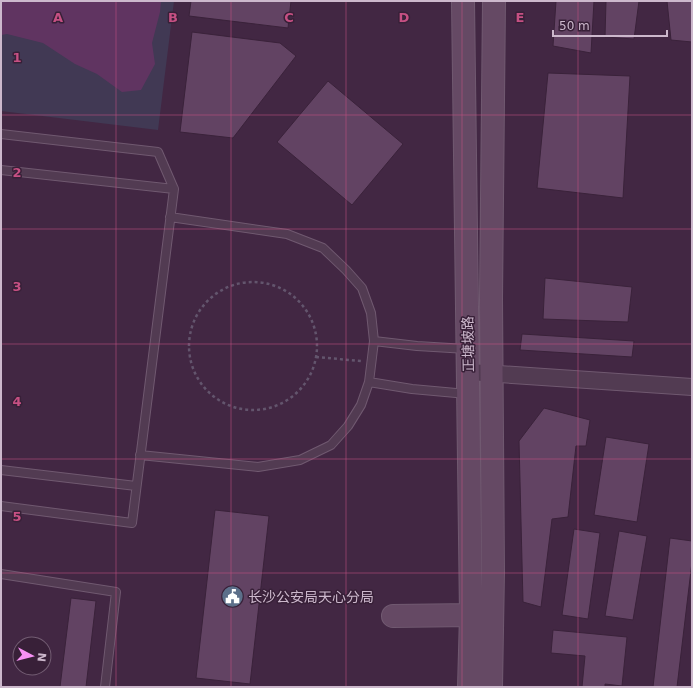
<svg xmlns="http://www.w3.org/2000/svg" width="693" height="688" font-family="'DejaVu Sans','Noto Sans SC',sans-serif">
	<rect width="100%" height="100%" fill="#422743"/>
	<path fill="#413954" d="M 1,1 L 174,1 L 158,130 L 1,111 Z"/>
	<path fill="#603461" d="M 1,1 L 161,1 L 160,12 L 152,43 L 155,64 L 141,90 L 122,92 L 97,74 L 75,64 L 43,43 L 7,34 L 1,35 Z"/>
	<path fill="#624363" stroke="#3a223a" d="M 191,1 L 291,1 L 288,28 L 189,16 Z
		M 556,1 L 594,1 L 591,53 L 553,46 Z
		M 606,1 L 639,1 L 634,39 L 605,37 Z
		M 667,1 L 692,1 L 692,42 L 671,40 Z
		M 192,32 L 280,43 L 296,56 L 233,138 L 180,132 Z
		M 548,73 L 630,76 L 623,198 L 537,188 Z
		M 328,81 L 403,144 L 352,205 L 277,142 Z
		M 545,278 L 632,287 L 628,322 L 543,319 Z
		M 522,334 L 634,341 L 632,357 L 520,350 Z
		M 544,408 L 590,420 L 586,446 L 576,446 L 568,517 L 552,519 L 541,607 L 523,602 L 519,441 Z
		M 606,437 L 649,444 L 637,522 L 594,515 Z
		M 215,510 L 269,516 L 250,684 L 196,678 Z
		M 574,529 L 600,533 L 588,619 L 562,615 Z
		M 619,531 L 647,536 L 633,620 L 605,616 Z
		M 670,538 L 692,541 L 692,562 L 677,687 L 653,687 Z
		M 71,598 L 96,601 L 86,687 L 60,687 Z
		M 553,630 L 627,637 L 622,686 L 605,684 L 605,687 L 582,687 L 585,656 L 551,653 Z"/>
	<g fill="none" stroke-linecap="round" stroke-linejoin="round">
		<defs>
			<path id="lane" d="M 1,134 L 158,152 L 174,189 L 132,523 L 1,506
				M 1,170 L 174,189
				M 374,341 L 417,346 L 467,349
				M 369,382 L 412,389 L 467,394
				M 140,455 L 258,467 L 300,460 L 331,445 L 348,426 L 361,405 L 369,382 L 374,341 L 371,313 L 362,288 L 346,270 L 323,248 L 287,234 L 170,217
				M 1,470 L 136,486
				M 1,574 L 116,592 L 105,687"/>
			<path id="street" d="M 469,372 L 692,387"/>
			<path id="secondary" d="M 463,1 L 471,615 L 469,687
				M 393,616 L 471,615
				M 491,687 L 493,572 L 491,299 L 494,1"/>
		</defs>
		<use href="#lane" stroke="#705970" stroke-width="10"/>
		<use href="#street" stroke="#705970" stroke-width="18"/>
		<use href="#secondary" stroke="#705970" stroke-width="24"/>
		<path stroke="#63556d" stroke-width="2.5" stroke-dasharray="3 3" stroke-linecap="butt" d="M189 346a64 64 0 1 1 128 0a64 64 0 1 1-128 0Z
			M 316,357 L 361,361"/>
		<use href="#lane" stroke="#523b52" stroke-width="8"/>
		<use href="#street" stroke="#523b52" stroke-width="16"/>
		<use href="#secondary" stroke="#654964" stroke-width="22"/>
	</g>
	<path fill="none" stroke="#c65083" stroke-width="1" stroke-opacity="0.55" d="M 116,1 L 116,687M 231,1 L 231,687M 346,1 L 346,687M 462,1 L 462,687M 578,1 L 578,687M 1,115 L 692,115M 1,229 L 692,229M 1,344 L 692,344M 1,459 L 692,459M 1,573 L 692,573"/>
	<defs>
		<symbol id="civic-disc" viewBox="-11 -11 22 22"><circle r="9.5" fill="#5c6f8a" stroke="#382038"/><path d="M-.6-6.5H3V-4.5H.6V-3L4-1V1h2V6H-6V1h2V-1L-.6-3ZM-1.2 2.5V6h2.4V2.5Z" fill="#fff"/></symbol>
	</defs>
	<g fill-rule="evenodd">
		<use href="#civic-disc" x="220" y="584" width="25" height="25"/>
	</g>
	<g text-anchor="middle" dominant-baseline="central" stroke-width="3" stroke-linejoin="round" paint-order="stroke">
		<g font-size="14" fill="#ccb8cc" stroke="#382038">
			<text transform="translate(468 344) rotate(-91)">正塘坡路</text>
		</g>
		<g font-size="14" fill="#ccb8cc" stroke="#382038" text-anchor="start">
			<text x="248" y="597">长沙公安局天心分局</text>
		</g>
	</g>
	<g font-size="13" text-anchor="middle" font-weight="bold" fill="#c65083" stroke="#382038" stroke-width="3" stroke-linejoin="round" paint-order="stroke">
		<text x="58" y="22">A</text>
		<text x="173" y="22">B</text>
		<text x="289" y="22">C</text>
		<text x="404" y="22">D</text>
		<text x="520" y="22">E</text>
		<text x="17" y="62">1</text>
		<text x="17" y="177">2</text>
		<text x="17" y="291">3</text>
		<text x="17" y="406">4</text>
		<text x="17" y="521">5</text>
	</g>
	<rect width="693" height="688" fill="none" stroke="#ccb8cc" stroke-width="4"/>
	<g transform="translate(32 656) rotate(97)"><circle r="19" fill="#382038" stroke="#735d73"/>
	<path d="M0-3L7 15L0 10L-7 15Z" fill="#f891f5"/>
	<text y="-6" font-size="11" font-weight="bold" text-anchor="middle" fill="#ccb8cc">N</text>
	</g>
	<path d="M553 30v6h114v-6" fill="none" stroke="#ccb8cc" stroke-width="2"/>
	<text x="559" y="30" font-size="12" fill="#ccb8cc" stroke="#382038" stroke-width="3" paint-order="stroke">50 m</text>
</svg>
